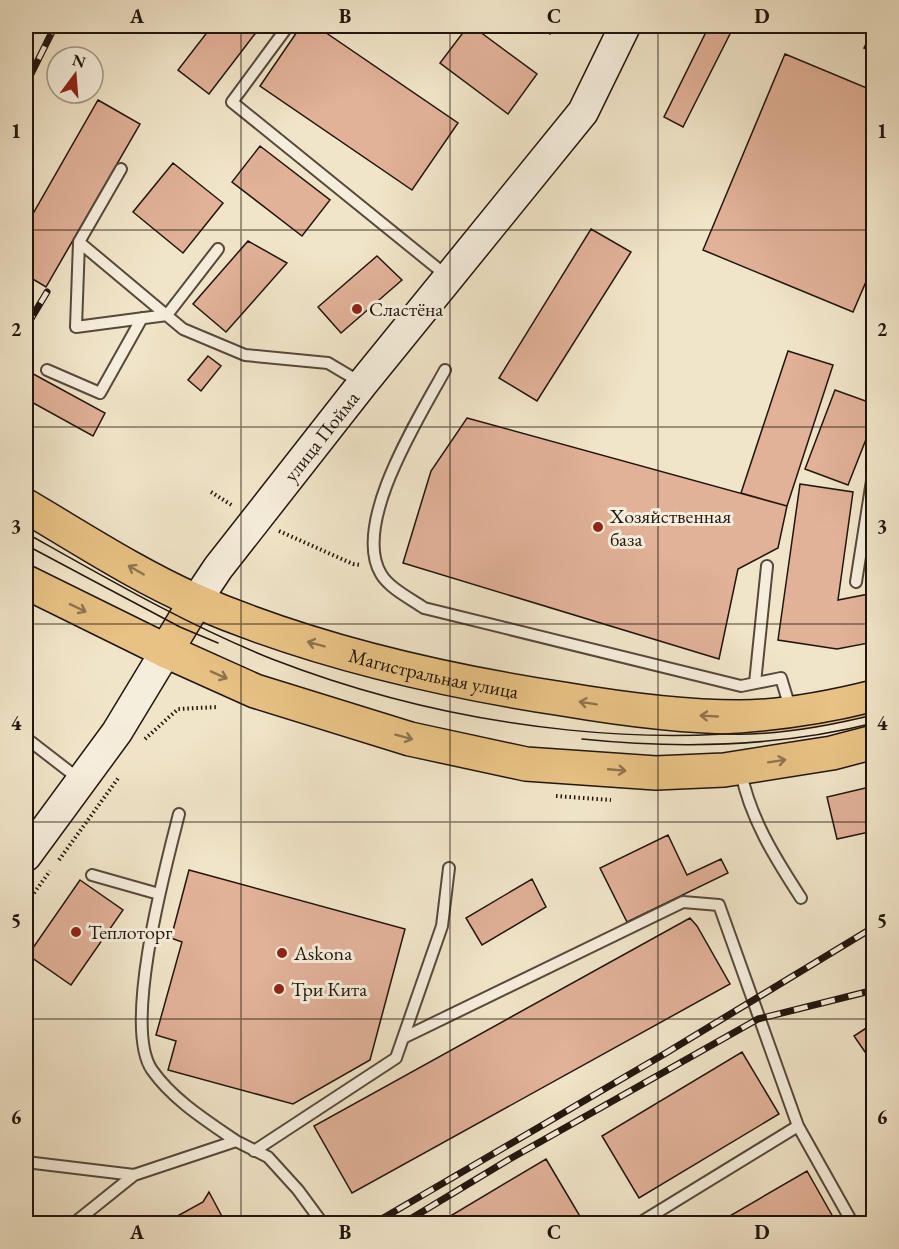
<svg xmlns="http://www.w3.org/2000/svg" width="899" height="1249" font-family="'EB Garamond',serif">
	<rect width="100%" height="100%" fill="#f1e5c9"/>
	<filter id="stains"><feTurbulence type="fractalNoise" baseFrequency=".00333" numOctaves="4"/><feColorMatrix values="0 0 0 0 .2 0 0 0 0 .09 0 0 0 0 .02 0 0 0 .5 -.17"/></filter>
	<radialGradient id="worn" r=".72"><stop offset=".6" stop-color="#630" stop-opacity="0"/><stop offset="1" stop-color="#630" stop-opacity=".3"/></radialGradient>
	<path fill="#e1b198" stroke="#22150d" stroke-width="1.5" d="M 212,26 L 261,26 L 209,94 L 178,70 Z
		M 301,26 L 316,26 L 458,123 L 412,190 L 260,86 Z
		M 468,26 L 472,26 L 537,74 L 508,114 L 440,63 Z
		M 537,26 L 556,26 L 550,34 Z
		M 709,26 L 734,26 L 683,127 L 664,117 Z
		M 874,27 L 874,52 L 864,48 Z
		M 785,54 L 874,91 L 874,263 L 853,312 L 703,250 Z
		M 98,100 L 140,124 L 46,287 L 26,275 L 26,226 Z
		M 260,146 L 330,200 L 302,236 L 232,182 Z
		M 173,163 L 223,203 L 183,253 L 133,212 Z
		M 591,229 L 631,252 L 537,401 L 499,378 Z
		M 248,241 L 287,263 L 226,332 L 193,304 Z
		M 377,256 L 402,280 L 341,333 L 318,307 Z
		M 788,351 L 833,365 L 787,506 L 741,493 Z
		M 208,356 L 221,366 L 201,391 L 188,380 Z
		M 26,370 L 105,413 L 93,436 L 26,399 Z
		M 835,390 L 874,404 L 874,419 L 848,485 L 805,469 Z
		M 467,418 L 787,506 L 778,548 L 738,569 L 719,659 L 403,563 L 431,471 Z
		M 800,484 L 853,492 L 838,600 L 874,593 L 874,642 L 837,649 L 778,640 Z
		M 874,786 L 874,831 L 837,839 L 827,797 Z
		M 668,835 L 687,875 L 721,859 L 728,873 L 627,922 L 600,868 Z
		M 189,870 L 405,929 L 370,1060 L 293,1104 L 168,1070 L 176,1041 L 156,1035 L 182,942 L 171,938 Z
		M 532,879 L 546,907 L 482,945 L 466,918 Z
		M 80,880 L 123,910 L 71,985 L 28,955 Z
		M 690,918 L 697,926 L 730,984 L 352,1193 L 314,1126 Z
		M 874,1023 L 874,1065 L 854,1036 Z
		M 742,1052 L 779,1114 L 639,1198 L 602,1136 Z
		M 546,1159 L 584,1223 L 437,1224 Z
		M 807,1171 L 837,1224 L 716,1224 Z
		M 209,1192 L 226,1224 L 163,1224 L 203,1202 Z"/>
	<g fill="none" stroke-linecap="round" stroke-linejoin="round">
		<defs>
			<path id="lane" d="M 288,26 L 232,102 L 447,276
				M 79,242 L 121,169
				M 218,249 L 167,315 L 76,327 L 79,242 L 183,329 L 245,355 L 328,363 L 360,382
				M 47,370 L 100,393 L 142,318
				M 445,370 C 420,416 351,524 381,574 C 389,588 411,599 424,608 L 741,686 L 781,678 L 791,711
				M 856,582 L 874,468
				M 755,683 L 767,566
				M 26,738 L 79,779
				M 741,772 C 750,818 775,858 801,898
				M 179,814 C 166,865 122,1027 152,1070 C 173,1100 207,1121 236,1141
				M 92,875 L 159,894
				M 405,1037 L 683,902 L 719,905 L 798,1126 L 853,1224
				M 254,1151 L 396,1058 L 442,926 L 449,868
				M 26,1162 L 134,1175 L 236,1141 L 268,1157 L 298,1190 L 323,1224
				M 73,1224 L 134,1175
				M 638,1224 L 798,1126"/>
			<g id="secondary">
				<path id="s1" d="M 196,601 L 218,568 L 363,383 L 583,112 L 625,26"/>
				<path d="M 26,856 L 117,732 L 166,651"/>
			</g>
			<g id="primary">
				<path id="s2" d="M 26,506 C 82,539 137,575 196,601 C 312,651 438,680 563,699 C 622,709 680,717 739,717 C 784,717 830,708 874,697"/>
				<path d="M 26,582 L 166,651 L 255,691 L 410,739 L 526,764 L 656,773 L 724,770 L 832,753 L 874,742"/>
				<path d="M 166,651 L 196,601"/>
			</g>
		</defs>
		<use href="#lane" stroke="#56493c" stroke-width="14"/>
		<use href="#secondary" stroke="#22150d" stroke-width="33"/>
		<use href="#primary" stroke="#22150d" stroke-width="36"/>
		<path stroke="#22150d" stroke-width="4" stroke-dasharray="1.5 3" stroke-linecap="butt" d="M 211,492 L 233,506
			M 279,531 L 353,564 L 361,565
			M 145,739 L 178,709 L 218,707
			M 556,796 L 611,800
			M 59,860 L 119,777
			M 26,904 L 50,871"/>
		<use href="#lane" stroke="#f6eedc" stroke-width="10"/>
		<use href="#secondary" stroke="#f6eedc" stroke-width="30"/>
		<use href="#primary" stroke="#e8c284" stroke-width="33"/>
		<path stroke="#22150d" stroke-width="1.5" d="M 26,533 C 106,578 187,625 272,659 C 455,730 682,760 874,712
			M 26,545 L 180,627 L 218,643
			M 582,739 C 679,749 779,747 874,723"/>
		<defs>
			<path id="rail" d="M 26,84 L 55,26
				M 26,327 L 47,292
				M 373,1224 L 666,1053 L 874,927
				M 402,1224 L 508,1160 L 758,1019 L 874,990"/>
		</defs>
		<use href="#rail" stroke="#22150d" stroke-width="7"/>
		<use href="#rail" stroke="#f6eedc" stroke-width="4.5" stroke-dasharray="14" stroke-linecap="butt"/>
	</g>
	<defs><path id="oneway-shaft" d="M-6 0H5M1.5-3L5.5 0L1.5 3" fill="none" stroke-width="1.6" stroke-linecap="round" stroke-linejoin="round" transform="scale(1.5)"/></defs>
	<g stroke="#8f744e">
		<use href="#oneway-shaft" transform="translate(136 570) rotate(-150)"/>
		<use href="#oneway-shaft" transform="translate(78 608) rotate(26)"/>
		<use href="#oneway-shaft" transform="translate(316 644) rotate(-165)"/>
		<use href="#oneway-shaft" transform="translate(219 675) rotate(24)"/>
		<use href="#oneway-shaft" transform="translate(588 703) rotate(-171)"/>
		<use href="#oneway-shaft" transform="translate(709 716) rotate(-177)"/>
		<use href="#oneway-shaft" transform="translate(404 737) rotate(15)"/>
		<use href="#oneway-shaft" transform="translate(777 761) rotate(-9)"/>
		<use href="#oneway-shaft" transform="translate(617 770) rotate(5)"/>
	</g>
	<path fill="none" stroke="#22150d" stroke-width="1.5" stroke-opacity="0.55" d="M 241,26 L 241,1224M 450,26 L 450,1224M 658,26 L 658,1224M 26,230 L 874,230M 26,427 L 874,427M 26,624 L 874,624M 26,822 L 874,822M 26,1019 L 874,1019"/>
	<g fill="#8f2418" stroke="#f6eedc" stroke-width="2">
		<circle cx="357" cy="309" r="6"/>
		<circle cx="598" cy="527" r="6"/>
		<circle cx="76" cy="932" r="6"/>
		<circle cx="282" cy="953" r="6"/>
		<circle cx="279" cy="989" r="6"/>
	</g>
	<g text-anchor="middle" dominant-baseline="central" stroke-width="6" stroke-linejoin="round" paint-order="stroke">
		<g font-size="20" fill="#22150d" stroke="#f6eedc" text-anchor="start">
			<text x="369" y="309">Сластёна</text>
			<text x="610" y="516">Хозяйственная<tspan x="610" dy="23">база</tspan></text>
			<text x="88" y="932">Теплоторг</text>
			<text x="294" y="953">Askona</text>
			<text x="291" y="989">Три Кита</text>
		</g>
		<g font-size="20" fill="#22150d" stroke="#f6eedc">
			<text stroke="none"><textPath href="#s1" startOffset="207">улица Пойма</textPath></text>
			<text stroke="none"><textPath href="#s2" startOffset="444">Магистральная улица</textPath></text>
		</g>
	</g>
	<rect width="899" height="1249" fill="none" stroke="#f1e5c9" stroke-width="66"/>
	<g transform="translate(75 75) rotate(16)"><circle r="28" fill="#f6eedc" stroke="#a19789" stroke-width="1.5"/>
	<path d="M0-4.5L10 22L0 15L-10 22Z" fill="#8f2418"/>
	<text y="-9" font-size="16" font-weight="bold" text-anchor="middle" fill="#22150d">N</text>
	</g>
	<rect x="33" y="33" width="833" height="1183" fill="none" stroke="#22150d" stroke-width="2"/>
	<g font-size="20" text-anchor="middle" font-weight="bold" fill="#22150d">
		<text x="137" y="23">A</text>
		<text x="345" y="23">B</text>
		<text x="554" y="23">C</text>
		<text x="762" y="23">D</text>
		<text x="16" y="138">1</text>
		<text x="882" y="138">1</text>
		<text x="16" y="336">2</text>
		<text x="882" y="336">2</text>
		<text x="16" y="533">3</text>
		<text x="882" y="533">3</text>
		<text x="16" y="730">4</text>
		<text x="882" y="730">4</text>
		<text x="16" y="927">5</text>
		<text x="882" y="927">5</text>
		<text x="16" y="1124">6</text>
		<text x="882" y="1124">6</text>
		<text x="137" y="1239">A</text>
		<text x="345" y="1239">B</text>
		<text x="554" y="1239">C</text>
		<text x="762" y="1239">D</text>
	</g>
	<rect width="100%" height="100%" filter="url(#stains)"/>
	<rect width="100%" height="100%" fill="url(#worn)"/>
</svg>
